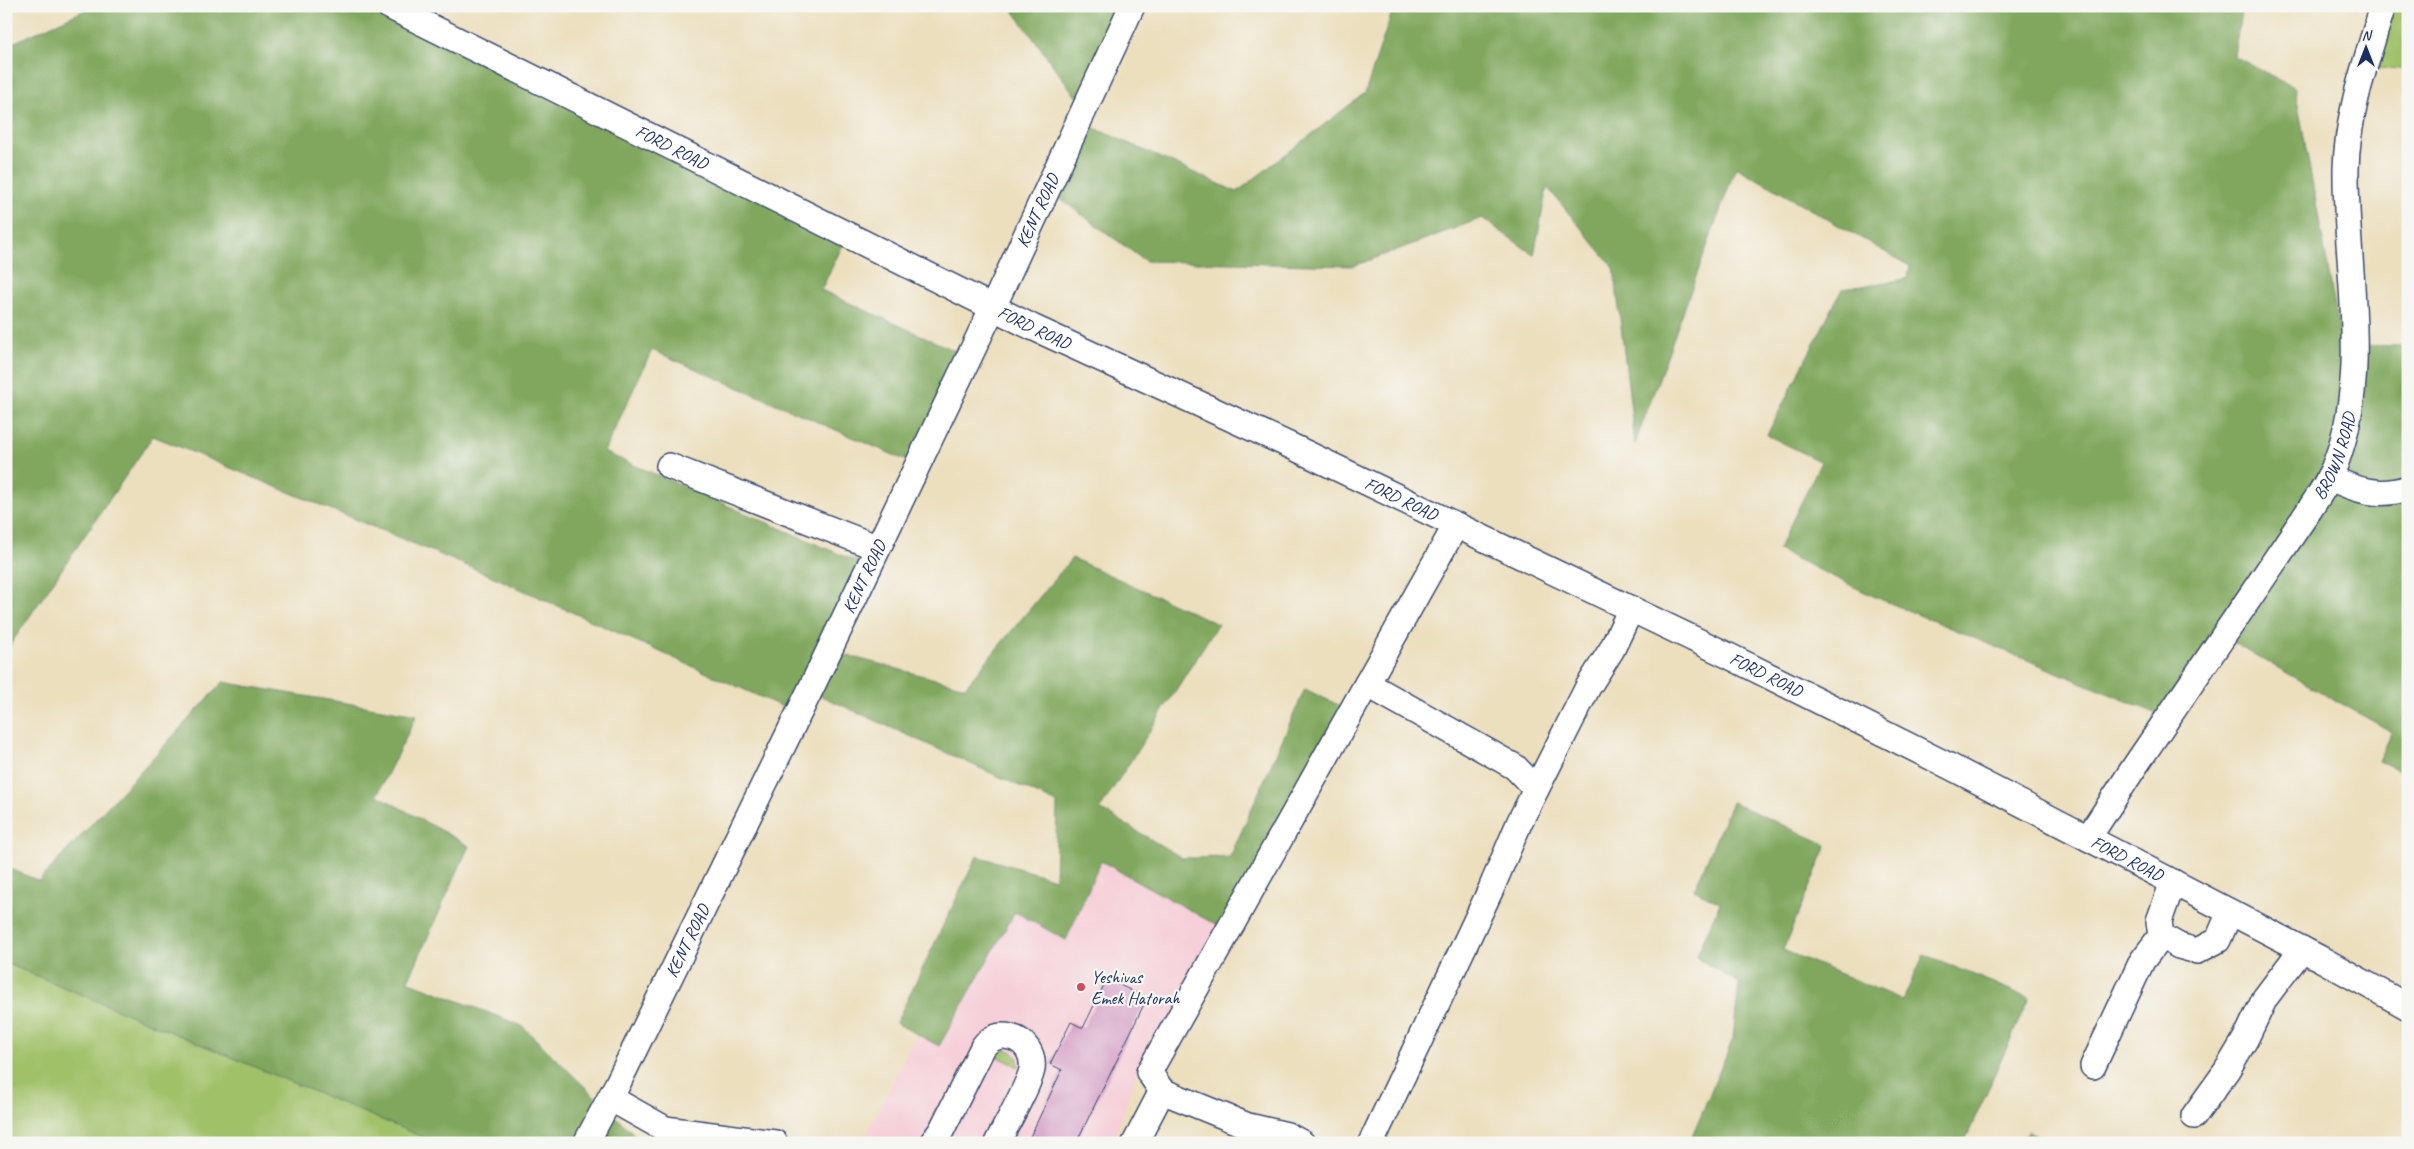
<svg xmlns="http://www.w3.org/2000/svg" width="2414" height="1149" font-family="Caveat,sans-serif">
	<rect width="100%" height="100%" fill="#f6f6f2"/>
	<filter id="ink" filterUnits="userSpaceOnUse"><feTurbulence type="fractalNoise" baseFrequency=".02" numOctaves="2"/><feDisplacementMap in="SourceGraphic" scale="10" xChannelSelector="R" yChannelSelector="G"/><feConvolveMatrix kernelMatrix="1 2 1 2 8 2 1 2 1" color-interpolation-filters="sRGB"/></filter>
	<filter id="wash" filterUnits="userSpaceOnUse"><feTurbulence type="fractalNoise" baseFrequency=".0096" numOctaves="4" result="noise"/><feDisplacementMap in="SourceGraphic" scale="20" xChannelSelector="R" yChannelSelector="G"/><feGaussianBlur stdDeviation="1.12" result="paint"/><feColorMatrix in="noise" values="0 0 0 0 0 0 0 0 0 0 0 0 0 0 0 0 0 1.4 0 .05"/><feComposite in="paint" operator="in"/></filter>
	<g filter="url(#wash)">
		<rect width="100%" height="100%" fill="#ecdfbe"/>
		<path fill="#f6cfd8" d="M 1101,861 L 1227,931 L 1138,1068 L 1113,1143 L 862,1143 L 917,1034 L 939,1046 L 1015,912 L 1066,940 Z"/>
		<path fill="#a1c169" stroke="#5e7864" d="M 2380,6 L 2408,6 L 2408,69 L 2361,68 Z
			M 6,963 L 437,1143 L 6,1143 Z
			M 1001,1049 C 1013,1049 1019,1056 1019,1067 L 992,1054 Z"/>
		<path fill="#80a75d" stroke="#4e6b5e" d="M 94,6 L 382,6 L 846,239 L 821,290 L 973,359 L 921,467 L 652,350 L 604,452 L 867,566 L 827,650 L 965,687 L 1072,558 L 1218,624 L 1100,809 L 1182,858 L 1230,857 L 1305,689 L 1351,711 L 1227,931 L 1101,861 L 1066,940 L 1015,912 L 939,1046 L 896,1023 L 977,856 L 1055,879 L 1057,803 L 808,690 L 796,713 L 487,574 L 153,436 L 6,651 L 6,46 Z
			M 1015,6 L 1132,6 L 1085,109 L 1014,12 Z
			M 1394,6 L 2242,6 L 2234,56 L 2295,88 L 2342,345 L 2408,346 L 2408,774 L 2379,761 L 2392,732 L 2223,637 L 2165,717 L 1873,596 L 1778,550 L 1821,462 L 1767,435 L 1842,289 L 1907,279 L 1910,266 L 1736,167 L 1635,444 L 1614,268 L 1547,187 L 1534,255 L 1482,218 L 1354,266 L 1145,261 L 1047,189 L 1079,121 L 1237,192 L 1365,93 Z
			M 223,682 L 417,715 L 377,795 L 469,846 L 408,981 L 522,1026 L 643,1143 L 437,1143 L 6,963 L 6,867 L 39,881 Z
			M 1732,802 L 1827,845 L 1783,950 L 1903,1000 L 1924,954 L 2029,998 L 1964,1143 L 1689,1143 L 1733,1039 L 1739,983 L 1696,957 L 1720,903 L 1694,890 Z
			M 2028,1131 L 2055,1143 L 2023,1143 Z"/>
		<g id="blocks">
			<path fill="#d296c2" d="M 1107,979 L 1147,998 L 1123,1048 L 1076,1143 L 1027,1143 L 1062,1070 L 1050,1064 L 1071,1022 L 1083,1028 Z"/>
		</g>
	</g>
	<g filter="url(#ink)">
		<use href="#blocks" fill-opacity="0" stroke="#3a496c" stroke-width="1"/>
		<g fill="none" stroke-linecap="round" stroke-linejoin="round">
			<defs>
				<g id="minor">
					<path id="s1" d="M 389,6 L 1032,327 L 1291,446 L 1725,654 L 1951,767 L 2321,959 L 2408,1007"/>
					<path d="M 669,466 L 878,548"/>
					<path d="M 2329,477 C 2355,490 2379,498 2408,488"/>
					<path d="M 1367,684 L 1515,767 L 1536,789"/>
					<path id="s2" d="M 2088,838 L 2135,766 L 2310,509 C 2320,494 2330,479 2336,462 C 2371,369 2345,266 2346,169 C 2347,113 2367,59 2383,6"/>
					<path d="M 2173,882 L 2159,921 L 2161,936 L 2179,946 L 2197,951 L 2218,940 L 2230,912"/>
					<path d="M 2093,1066 L 2142,961 L 2161,936"/>
					<path d="M 1162,1091 L 1149,1072 L 1456,525"/>
					<path d="M 610,1098 L 665,1129 L 775,1143"/>
					<path d="M 2194,1116 L 2227,1070 L 2246,1038 L 2265,998 L 2302,949"/>
					<path id="s3" d="M 586,1143 L 617,1085 L 815,680 L 993,307 L 1132,6"/>
					<path d="M 932,1143 L 941,1131 L 983,1047 C 990,1038 999,1034 1010,1037 C 1025,1040 1034,1054 1032,1069 C 1030,1083 1005,1127 997,1143"/>
					<path d="M 1135,1143 L 1162,1091 L 1248,1126 L 1287,1135 L 1302,1143"/>
					<path d="M 1371,1143 L 1491,889 L 1520,821 L 1588,687 L 1612,649 L 1631,609"/>
				</g>
			</defs>
			<use href="#minor" stroke="#3a496c" stroke-width="28"/>
			<use href="#minor" stroke="#fff" stroke-width="25"/>
		</g>
	</g>
	<circle fill="#d1495b" stroke="#f6f6f2" stroke-width="2" cx="1081" cy="987" r="5"/>
	<g text-anchor="middle" dominant-baseline="central" stroke-width="4.5" stroke-linejoin="round" paint-order="stroke">
		<g font-size="18" fill="#1b2f5e" stroke="#f6f6f2">
			<text stroke="none"><textPath href="#s1" startOffset="316">FORD ROAD</textPath></text>
			<text stroke="none"><textPath href="#s3" startOffset="1036">KENT ROAD</textPath></text>
			<text stroke="none"><textPath href="#s1" startOffset="721">FORD ROAD</textPath></text>
			<text stroke="none"><textPath href="#s2" startOffset="456">BROWN ROAD</textPath></text>
			<text stroke="none"><textPath href="#s1" startOffset="1126">FORD ROAD</textPath></text>
			<text stroke="none"><textPath href="#s3" startOffset="631">KENT ROAD</textPath></text>
			<text stroke="none"><textPath href="#s1" startOffset="1531">FORD ROAD</textPath></text>
			<text stroke="none"><textPath href="#s1" startOffset="1936">FORD ROAD</textPath></text>
			<text stroke="none"><textPath href="#s3" startOffset="226">KENT ROAD</textPath></text>
		</g>
		<g font-size="18" fill="#1b2f5e" stroke="#f6f6f2" text-anchor="start">
			<text x="1091" y="977">Yeshivas<tspan x="1091" dy="21">Emek Hatorah</tspan></text>
		</g>
	</g>
	<rect width="2414" height="1149" fill="none" stroke="#f6f6f2" stroke-width="25"/>
	<g transform="translate(2366 48)" stroke="#f6f6f2" stroke-width="4" paint-order="stroke">
	<path d="M0-4L9 19L0 12L-9 19Z" fill="#1b2f5e"/>
	<text y="-8" font-size="14" font-weight="bold" text-anchor="middle" fill="#1b2f5e">N</text>
	</g>
</svg>
